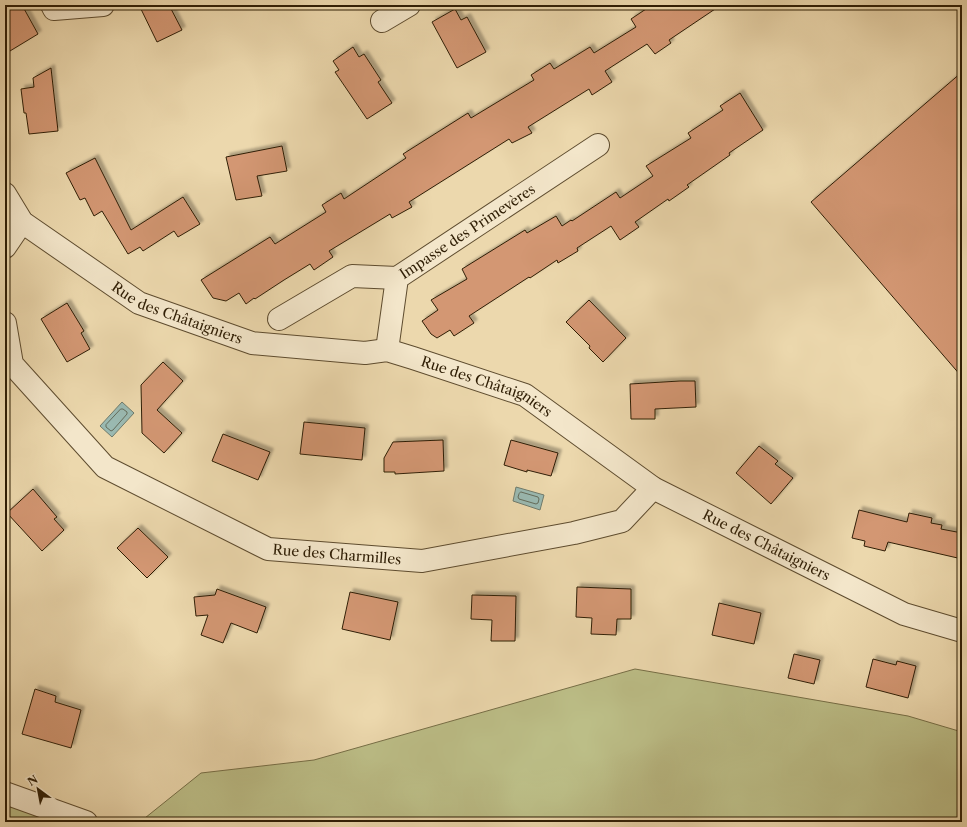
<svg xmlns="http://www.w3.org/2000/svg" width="967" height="827" font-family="'Libre Caslon Text',serif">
	<defs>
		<filter id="shadow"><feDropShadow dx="3.5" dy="-3.5" stdDeviation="1" flood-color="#0004"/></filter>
	</defs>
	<rect width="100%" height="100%" fill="#ecd8ad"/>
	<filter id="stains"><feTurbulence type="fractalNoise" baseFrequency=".005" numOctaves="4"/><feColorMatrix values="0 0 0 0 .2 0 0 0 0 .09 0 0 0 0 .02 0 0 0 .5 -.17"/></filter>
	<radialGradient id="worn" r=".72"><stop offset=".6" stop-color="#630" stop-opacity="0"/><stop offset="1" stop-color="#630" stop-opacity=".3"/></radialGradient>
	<path fill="#bcbe87" stroke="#766e46" d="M 635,669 L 908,716 L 962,732 L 962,822 L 140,822 L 201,773 L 314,760 Z
		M 5,793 L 82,822 L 5,822 Z"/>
	<path fill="#9ab9b1" stroke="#6f7b6c" d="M 122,402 L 134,413 L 112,437 L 100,426 Z
		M 516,487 L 544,495 L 540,510 L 513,501 Z"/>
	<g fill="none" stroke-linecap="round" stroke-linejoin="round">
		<path stroke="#646c5b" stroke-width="1" d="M 121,409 L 123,409 L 127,412 L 127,414 L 113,430 L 111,431 L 106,427 L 106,425 Z
			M 521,492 L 538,497 L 539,499 L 538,503 L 536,504 L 519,499 L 518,497 L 519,494 Z"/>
	</g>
	<path fill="#d39773" stroke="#2f1e05" filter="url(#shadow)" d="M 5,5 L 22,5 L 38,34 L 5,54 Z
		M 139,5 L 169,5 L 182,30 L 157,42 Z
		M 652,5 L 721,5 L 669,40 L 671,43 L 655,54 L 647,44 L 605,71 L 612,82 L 592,95 L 589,89 L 528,127 L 532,133 L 512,143 L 509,139 L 409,202 L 412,207 L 392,218 L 390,214 L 329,251 L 333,257 L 314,270 L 310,264 L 284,280 L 255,299 L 254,298 L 246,304 L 239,293 L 226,301 L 213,298 L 201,280 L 270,237 L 275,244 L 326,212 L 322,205 L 341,193 L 344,199 L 406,158 L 403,154 L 468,113 L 471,118 L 534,80 L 531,75 L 550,63 L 554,69 L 590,47 L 594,53 L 636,27 L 631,19 Z
		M 455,9 L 461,20 L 467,17 L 486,52 L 457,68 L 432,22 Z
		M 353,47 L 359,57 L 364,54 L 381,80 L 378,82 L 392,103 L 367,119 L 335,72 L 339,70 L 333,61 Z
		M 51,68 L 58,131 L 29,134 L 26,113 L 24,113 L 21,89 L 34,87 L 33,78 Z
		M 962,72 L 962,377 L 811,202 Z
		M 740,93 L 763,130 L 729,153 L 730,155 L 687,185 L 689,187 L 669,201 L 668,199 L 635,222 L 639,227 L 620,240 L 611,226 L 577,248 L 578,251 L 558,263 L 557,260 L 530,278 L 529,277 L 469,316 L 474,323 L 454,336 L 450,330 L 437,338 L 431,334 L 422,321 L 438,310 L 431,300 L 467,279 L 462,269 L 525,230 L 527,233 L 556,216 L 562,226 L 571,220 L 572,221 L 616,192 L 620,198 L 653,176 L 646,166 L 691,138 L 688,133 L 723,110 L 720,106 Z
		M 282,146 L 287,171 L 257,176 L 262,196 L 236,200 L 226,157 Z
		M 95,158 L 131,230 L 183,197 L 200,224 L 178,237 L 174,231 L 143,251 L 140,247 L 128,254 L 102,211 L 94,216 L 85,198 L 80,200 L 66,173 Z
		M 589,300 L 626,338 L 603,362 L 589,348 L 590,346 L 566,322 Z
		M 67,303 L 84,331 L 81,333 L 90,349 L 67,362 L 41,319 Z
		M 163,362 L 183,381 L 157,410 L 182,433 L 164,453 L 142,433 L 141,385 Z
		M 680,381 L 695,381 L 696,407 L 655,409 L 655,419 L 631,419 L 630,384 Z
		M 304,422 L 365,428 L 362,460 L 300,454 Z
		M 223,434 L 270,452 L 258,480 L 212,461 Z
		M 443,440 L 444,471 L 395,474 L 395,472 L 384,472 L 384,458 L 393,442 Z
		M 511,440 L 558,453 L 551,476 L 527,470 L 527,472 L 504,465 Z
		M 759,446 L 778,461 L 775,464 L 793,478 L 771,504 L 736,473 Z
		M 33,489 L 57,517 L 54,519 L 64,530 L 42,551 L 7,513 Z
		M 859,510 L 907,522 L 909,513 L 932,518 L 931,523 L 942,525 L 941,529 L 962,533 L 962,559 L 888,542 L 885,551 L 864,546 L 865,541 L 852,538 Z
		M 138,528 L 168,557 L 147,578 L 117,548 Z
		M 577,587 L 631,589 L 631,619 L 617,619 L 616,635 L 591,634 L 592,618 L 576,617 Z
		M 217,589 L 266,607 L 257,633 L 231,623 L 223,643 L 201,635 L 208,615 L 196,616 L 194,597 L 215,595 Z
		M 350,592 L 398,602 L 390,640 L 342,629 Z
		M 472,595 L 516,596 L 515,641 L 491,641 L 492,620 L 471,619 Z
		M 719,603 L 761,613 L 754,644 L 712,635 Z
		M 794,654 L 820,660 L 814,684 L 788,678 Z
		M 873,659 L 896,665 L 897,661 L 916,666 L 908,698 L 866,687 Z
		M 35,689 L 56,696 L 55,702 L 81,710 L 71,748 L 22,734 Z"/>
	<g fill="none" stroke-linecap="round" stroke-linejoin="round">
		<defs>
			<g id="minor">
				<path d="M 52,5 L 54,9 L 103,5"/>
				<path d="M 382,21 L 409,5"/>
				<path id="s1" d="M 5,194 L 22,222 L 139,303 L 252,343 L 365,353 L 387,350 L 413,358 L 525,395 L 653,488 L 904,614 L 962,631"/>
				<path d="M 5,247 L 22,222"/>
				<path d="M 279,319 L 352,276 L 397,278"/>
				<path id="s2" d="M 5,323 L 12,364 L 105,467 L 268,549 L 422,561 L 574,533 L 622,521 L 653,488"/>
				<path id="s3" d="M 387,350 L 397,278 L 598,145"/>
				<path d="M 5,793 L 86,822"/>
			</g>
		</defs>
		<use href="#minor" stroke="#5e4c2f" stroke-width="24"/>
		<use href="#minor" stroke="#f3e6ca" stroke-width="22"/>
	</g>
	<g text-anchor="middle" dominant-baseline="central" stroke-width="3.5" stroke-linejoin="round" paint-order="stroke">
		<g font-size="14" fill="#2f1e05" stroke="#f3e6ca">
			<text stroke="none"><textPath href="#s3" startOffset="157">Impasse des Primevères</textPath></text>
			<text stroke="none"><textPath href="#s1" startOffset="214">Rue des Châtaigniers</textPath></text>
			<text stroke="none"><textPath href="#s1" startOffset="537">Rue des Châtaigniers</textPath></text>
			<text stroke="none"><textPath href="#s1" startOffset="861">Rue des Châtaigniers</textPath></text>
			<text stroke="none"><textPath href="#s2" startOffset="432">Rue des Charmilles</textPath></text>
		</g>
	</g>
	<rect width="967" height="827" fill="none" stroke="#ecd8ad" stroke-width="20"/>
	<rect x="6" y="6" width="955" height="815" fill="none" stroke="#2f1e05" stroke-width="2"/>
	<rect x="10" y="10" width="947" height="807" fill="none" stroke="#2f1e05"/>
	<g transform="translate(38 789) rotate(328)" stroke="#f3e6ca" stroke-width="3" paint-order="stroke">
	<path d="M0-3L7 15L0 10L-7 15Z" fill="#2f1e05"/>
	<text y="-6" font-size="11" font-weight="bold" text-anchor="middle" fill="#2f1e05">N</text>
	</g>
	<rect width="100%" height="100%" filter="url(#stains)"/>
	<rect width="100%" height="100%" fill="url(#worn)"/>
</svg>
